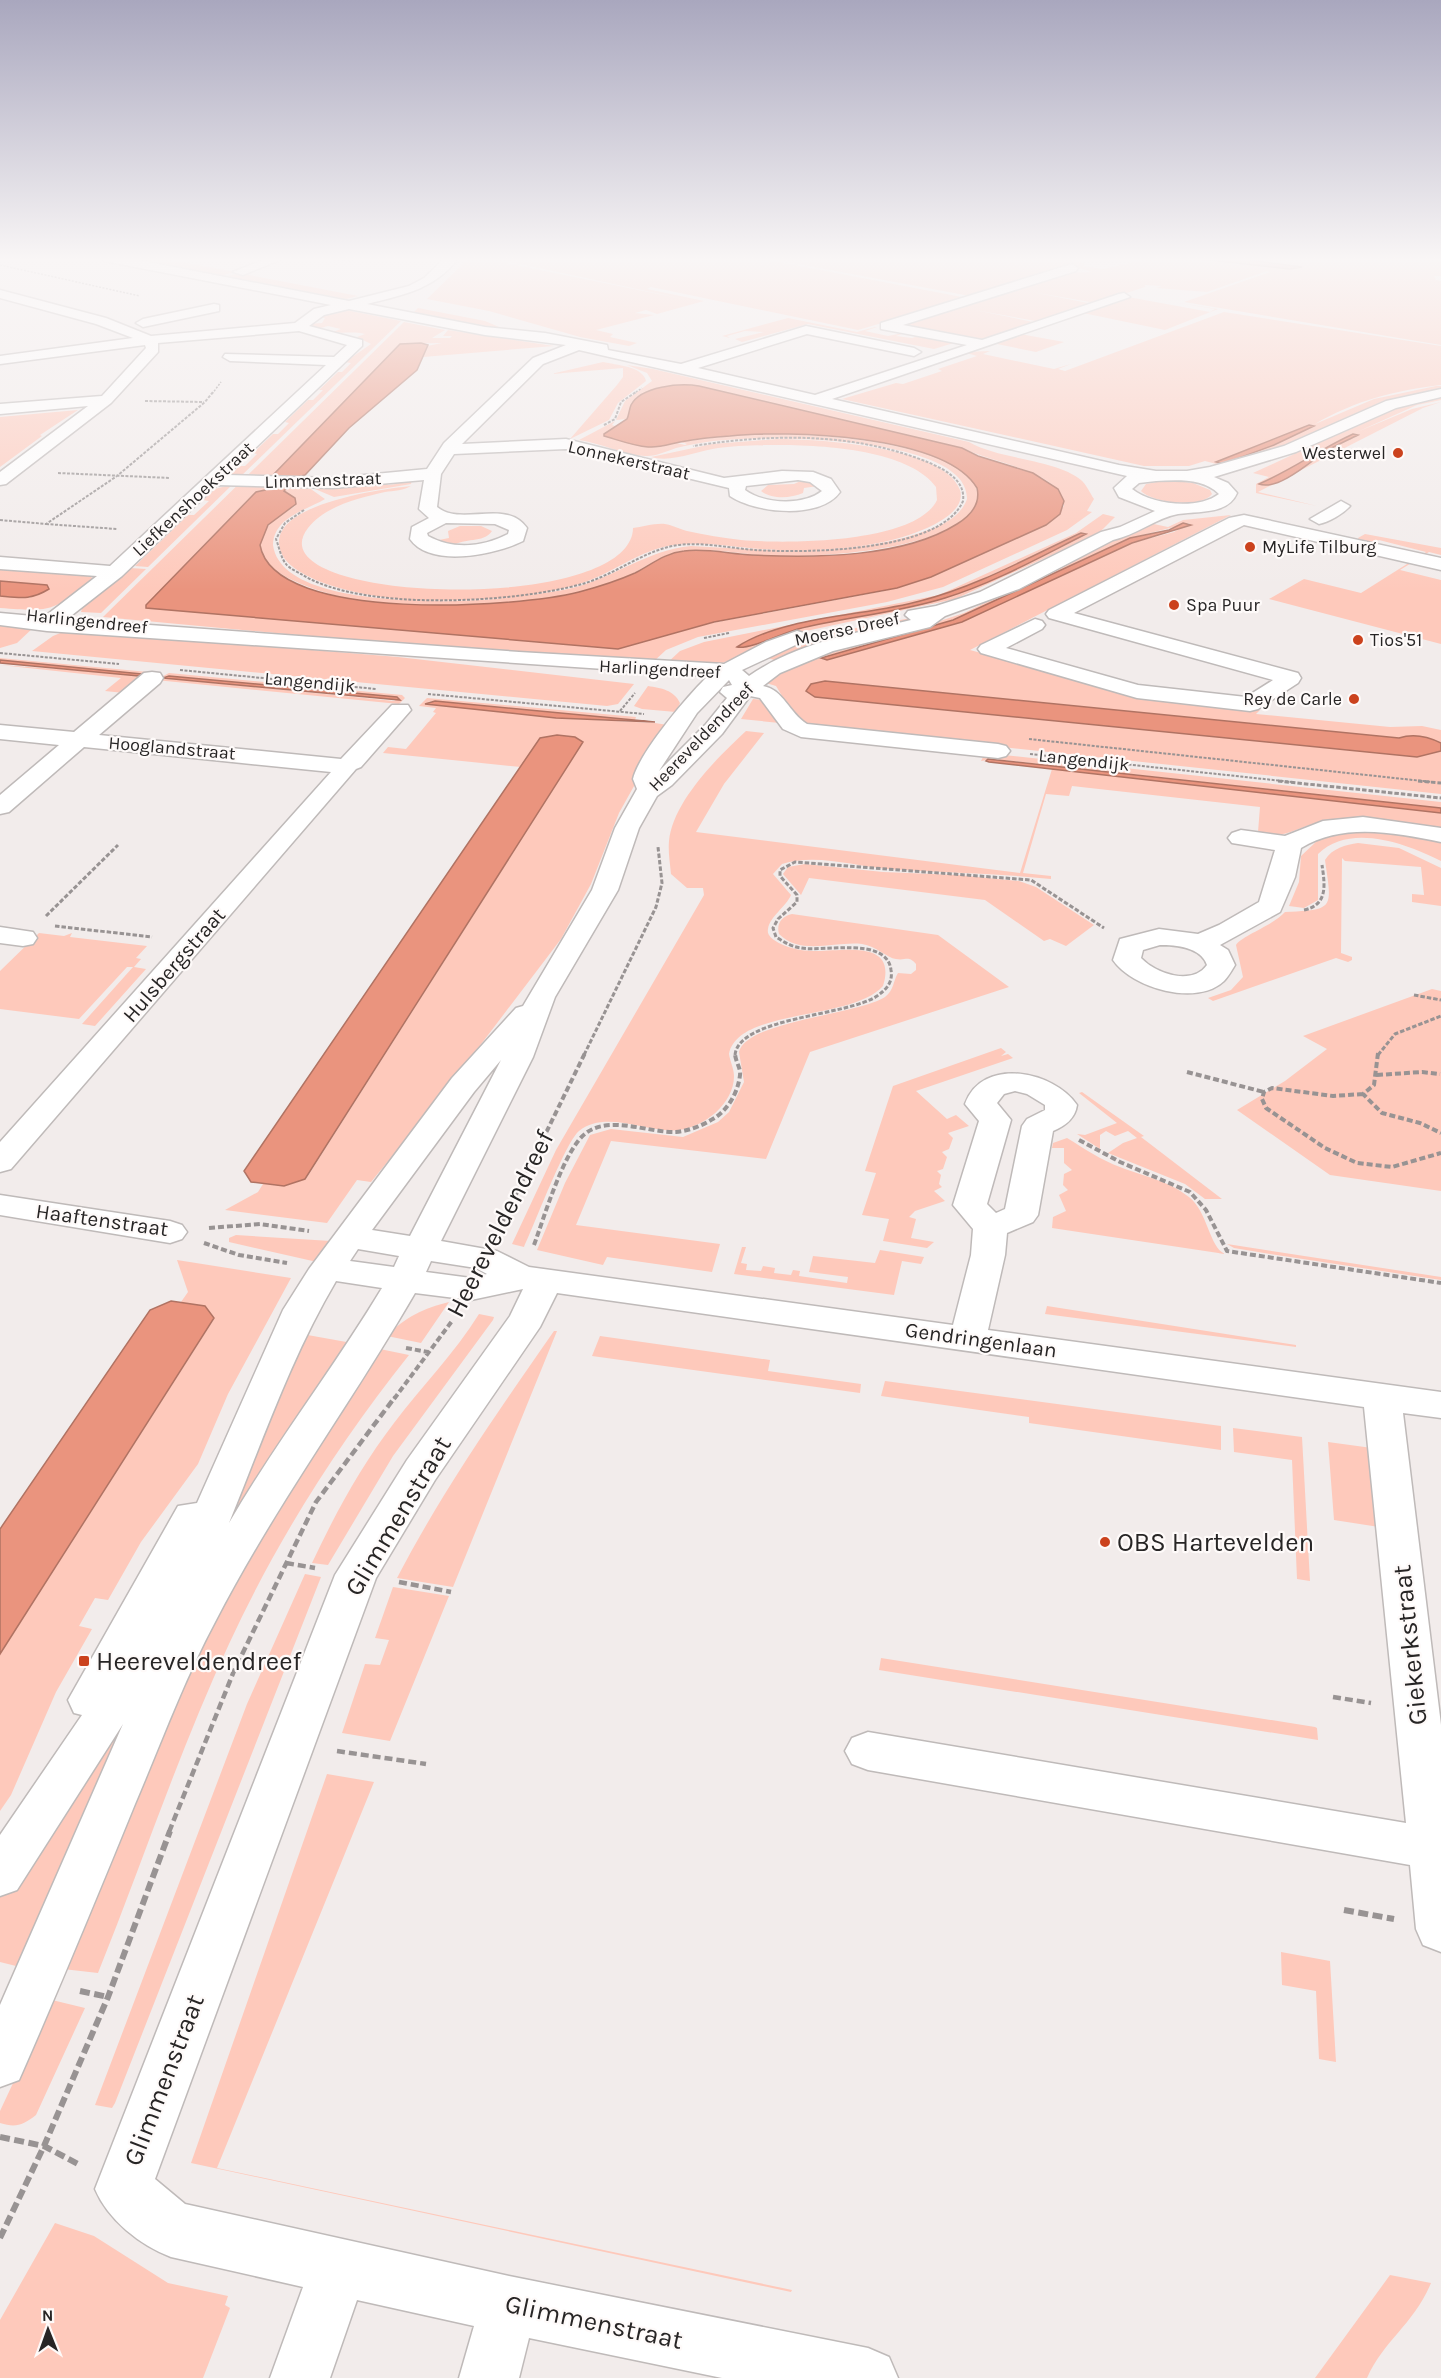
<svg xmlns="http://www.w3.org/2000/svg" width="1441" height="2378" font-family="Karla,sans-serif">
	<rect width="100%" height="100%" fill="#f2eceb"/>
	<path fill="#fec9bb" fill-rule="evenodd" d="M 113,257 L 155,257 L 235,272 L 216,277 Z
		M 479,257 L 529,257 L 506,263 L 688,300 L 511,262 L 535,257 L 1066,257 L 1086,264 L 1083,266 L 1103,269 L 1148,259 L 1141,257 L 1183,257 L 1290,269 L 1297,265 L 1228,257 L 1400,257 L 1441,261 L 1441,276 L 1434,276 L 1436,280 L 1441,281 L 1441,345 L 1184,302 L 1270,272 L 1267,271 L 1207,292 L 1156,288 L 1162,286 L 1145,285 L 1145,287 L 1096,303 L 1032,292 L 1093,304 L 1041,322 L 975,310 L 1038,323 L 984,341 L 901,324 L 1066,273 L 1092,272 L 1071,266 L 970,296 L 766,258 L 763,259 L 967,298 L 858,330 L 651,287 L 647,289 L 704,301 L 657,314 L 646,310 L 635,313 L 654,315 L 596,330 L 613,334 L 610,337 L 637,343 L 629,346 L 580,337 L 489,311 L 427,299 L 468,259 Z
		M 239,273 L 358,296 L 339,301 L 220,278 Z
		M 1128,297 L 1210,312 L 1215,309 L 1173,302 L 1218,309 L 1165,330 L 1083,313 Z
		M 418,308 L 485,321 L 499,327 L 477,327 L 411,315 Z
		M 341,309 L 401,321 L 240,477 L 230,475 L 240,466 L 245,466 L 257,454 L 253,453 L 273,434 L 278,434 L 289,423 L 285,422 L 308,400 L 313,400 L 323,390 L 319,390 L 338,372 L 342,372 L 351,363 L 345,362 L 371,344 L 357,337 L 365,334 C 353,331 343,334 333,332 L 341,329 L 328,326 L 317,329 L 308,324 L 322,323 L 325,318 L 313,317 L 339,313 L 330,311 Z
		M 1224,312 L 1441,346 L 1441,385 C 1396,390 1354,401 1315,424 L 1374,399 L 1436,386 L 1441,386 L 1441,389 L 1381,402 L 1285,446 L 1224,466 L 1205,461 L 1189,466 L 1144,466 L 842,399 L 896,383 L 903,384 L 942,371 L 938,369 L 977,356 L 963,352 L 990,351 L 983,354 L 1054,369 L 1071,364 L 1058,369 L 1065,371 ZM 1309,425 L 1313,426 L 1274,445 L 1223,464 L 1216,462 Z
		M 788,318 L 857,332 L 875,327 L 877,327 L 865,331 L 888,336 L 908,332 L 896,336 L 912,338 L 924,334 L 957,342 L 934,349 L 808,324 L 742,342 L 735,339 L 764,332 L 745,331 L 727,336 L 730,338 L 722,336 Z
		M 404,322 L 445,330 L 432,338 L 450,338 L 452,336 L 443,336 L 448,330 L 554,346 L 423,357 L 427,346 L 442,343 L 400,344 L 275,474 L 278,476 L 265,491 L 256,493 L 148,604 L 618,649 L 696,626 L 884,591 L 920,581 L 1046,525 L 1064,506 C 1065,472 989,462 965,449 L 699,386 C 680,383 641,386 631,405 C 629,410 629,415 627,419 L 616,420 L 625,401 L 652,381 L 647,373 L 627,365 L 653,369 L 969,442 C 1000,460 1056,459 1081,480 C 1086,484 1090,493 1094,499 L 1087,511 L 1092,512 L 1067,530 L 943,587 L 887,602 L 698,637 L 666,650 L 652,663 L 567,660 L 103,617 Z
		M 1020,334 L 1064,342 L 1036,352 L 992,343 Z
		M 603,362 C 616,365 643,366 646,381 L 618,403 L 609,420 L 570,439 L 617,385 L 623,377 L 623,368 L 551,374 Z
		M 1441,397 L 1441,400 L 1417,405 L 1357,432 L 1412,409 L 1441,402 L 1423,408 L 1258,492 L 1317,506 L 1256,493 L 1256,484 L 1269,477 L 1253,473 L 1389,410 ZM 1353,434 L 1357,435 C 1348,441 1337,445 1327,451 C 1311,461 1279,490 1260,484 L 1286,473 L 1309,456 Z
		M 78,410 L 40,435 L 42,436 L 0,467 L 0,417 Z
		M 615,421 L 612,425 L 618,427 L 604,434 L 656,447 L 677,443 L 685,445 L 687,444 L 681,442 C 708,438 735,435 763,434 C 802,433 986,440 978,502 C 957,551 821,557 774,556 C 745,555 713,547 684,551 C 663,553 648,566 630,575 C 616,582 599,587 583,591 C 500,613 382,617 301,584 C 287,578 269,569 262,554 C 253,530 279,517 295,506 L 295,498 L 284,491 L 297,477 L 305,475 L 304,477 L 318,477 L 308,487 L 325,499 C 305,511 274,517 273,545 C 283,621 519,601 572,588 C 614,578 647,550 691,546 C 769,550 844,558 920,533 C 938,527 960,519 967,499 C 969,435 768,436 726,440 C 709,441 692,444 676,448 C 667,451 655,457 645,456 C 623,455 601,443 579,440 Z
		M 777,439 C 816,439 945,446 960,490 C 964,503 952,514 942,520 C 895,549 815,553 761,549 C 733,547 703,541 674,545 C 640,549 613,574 579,584 C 504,605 390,610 316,580 C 303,574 284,565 280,549 C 267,504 383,489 411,486 C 405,490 393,491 385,492 C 359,498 325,506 308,528 C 249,604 632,616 633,528 C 642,527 655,523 665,524 C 672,525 680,529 687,531 C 705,535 723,538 741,540 C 784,544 916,544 937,500 L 936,487 C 903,440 770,442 718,448 C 696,451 672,463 651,457 L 712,444 Z
		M 412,479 L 411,484 L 334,497 L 315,489 L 386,482 L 388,485 L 396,484 L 395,481 Z
		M 803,480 L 818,486 L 804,488 L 803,493 C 791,498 773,500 761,491 L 768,485 L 794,484 Z
		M 1167,480 L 1193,483 L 1210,490 L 1212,494 C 1201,509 1153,503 1141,491 L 1146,484 Z
		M 233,484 L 148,567 L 135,566 L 188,515 L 194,515 L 209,501 L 203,500 L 215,489 Z
		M 1103,514 L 1115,517 L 1098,534 L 955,599 L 806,631 L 722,663 L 666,664 L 680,651 L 704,642 L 939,595 L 1076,533 ZM 1000,571 L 1002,575 L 944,598 L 823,623 L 776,635 L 743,648 L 737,647 C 785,618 848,616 901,606 C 935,599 969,585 1000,571 Z
		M 1231,515 L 970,650 L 1146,698 L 1260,710 L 1256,714 L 1390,727 L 1422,726 L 1441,730 L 1441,743 C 1427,736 1414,733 1399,738 L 825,681 L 815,697 L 1417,757 L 1441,751 L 1441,794 L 807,726 L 798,722 L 776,686 L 766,683 L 785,669 L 815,655 L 922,627 L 964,613 L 1149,523 L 1168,527 L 1183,520 ZM 1190,523 L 1174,532 L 1132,543 L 962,622 L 834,658 L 826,656 L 953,620 L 1130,538 Z
		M 460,526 L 481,526 L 492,531 C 483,544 464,537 453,546 L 434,541 L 449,538 L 448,531 Z
		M 1365,534 L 1441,548 L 1441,555 L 1429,552 L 1400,570 L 1441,580 L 1441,644 L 1269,599 L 1304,579 L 1361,593 L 1426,552 L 1379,540 L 1371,544 L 1359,540 L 1358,538 Z
		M 0,567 L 88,575 L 94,579 C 52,611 54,612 0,608 L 0,596 L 29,598 L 47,590 L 47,585 L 0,581 Z
		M 130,568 L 146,569 L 101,613 L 81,612 L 83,606 Z
		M 911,618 L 917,620 L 813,645 L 774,660 L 762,656 L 829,633 Z
		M 0,624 L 34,627 L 17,643 L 0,648 Z
		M 68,630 L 398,657 L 634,684 L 618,704 L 607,706 L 32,651 L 53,636 Z
		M 0,658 L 148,672 L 151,673 L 124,693 L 105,691 L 121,678 L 0,665 L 145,675 L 0,660 Z
		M 169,673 L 402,695 L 405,698 L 399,704 L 156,680 ZM 166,676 L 169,676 L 399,698 L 394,701 L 163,678 Z
		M 648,686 C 661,688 674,690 680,703 L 676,712 L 642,709 L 634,706 Z
		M 427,698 L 636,717 L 635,720 L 668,725 L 619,813 L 591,884 L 561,939 L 450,1085 L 371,1182 L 357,1180 L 327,1223 L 225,1210 L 258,1192 L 263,1184 L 258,1182 L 281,1185 L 306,1179 L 583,742 C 570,733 555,735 541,738 L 521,767 L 383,753 L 388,747 L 406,749 L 436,713 L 433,712 L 436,708 L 419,706 ZM 435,701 L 654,723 L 555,718 L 427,702 Z
		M 753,699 L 763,700 L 780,723 L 741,719 Z
		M 746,731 L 764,733 L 724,784 L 696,832 L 1020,873 L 1052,769 L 1441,813 L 1441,828 C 1403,822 1363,815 1325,821 C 1302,824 1280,843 1258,832 L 1260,807 L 1072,786 L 1069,796 L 1046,794 L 1023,873 L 1051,876 L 1051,879 C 996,873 942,873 888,869 C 855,866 815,853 782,864 L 773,874 L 791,895 C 786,907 770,916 768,929 C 767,934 770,937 774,940 C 785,948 802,951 814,951 C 840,952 898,938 883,986 C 852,1021 738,1008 729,1054 C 730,1061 734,1069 734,1076 C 734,1104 704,1127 679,1130 C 648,1134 607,1109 579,1131 C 565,1143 534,1226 524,1247 L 512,1244 L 556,1150 L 704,895 L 703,888 L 687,888 L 671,874 C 670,863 668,852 669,841 C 673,801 718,757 746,731 Z
		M 985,753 L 1441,802 L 1441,808 L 995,759 L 981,761 Z
		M 1348,832 L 1386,833 L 1441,841 L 1441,861 C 1408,844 1350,822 1318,854 L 1318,900 L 1304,908 L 1289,906 L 1299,882 L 1301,856 L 1319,839 Z
		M 1358,843 L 1399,848 L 1441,868 L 1441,906 L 1412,902 L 1412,894 L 1424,895 L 1421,867 L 1345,861 L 1342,858 L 1341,953 L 1352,957 L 1352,960 L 1348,962 L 1336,958 L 1213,1001 L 1208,998 L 1231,990 L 1243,977 L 1236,945 C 1241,936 1272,926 1285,912 C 1335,910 1332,909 1325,860 C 1332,848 1346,845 1358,843 Z
		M 805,864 L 883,872 L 958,875 L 1019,881 L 1036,887 L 1094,925 L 1066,946 L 1050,939 L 1044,941 L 985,900 L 809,878 L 801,895 L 783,874 L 788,867 Z
		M 792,914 L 938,935 L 1009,987 L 810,1052 L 766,1159 L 611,1141 L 576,1225 L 720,1244 L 712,1272 L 607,1257 L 603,1265 L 537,1250 L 565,1183 L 590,1135 L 611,1129 L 683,1137 L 718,1122 L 729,1112 L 744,1082 L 739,1052 C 746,1021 857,1015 885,997 C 894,990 893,981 898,973 L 911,974 L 916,970 L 916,964 C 908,955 906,961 896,959 C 887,958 876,946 862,944 C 835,941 801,956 779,934 C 776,924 782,916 792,914 Z
		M 39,933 L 64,936 L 72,933 L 70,937 L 147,946 L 136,958 L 141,959 L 134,967 L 146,969 L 95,1026 L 82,1024 L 133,967 L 127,967 L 79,1019 L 0,1009 L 0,971 Z
		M 1432,989 L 1441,991 L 1441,1191 L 1330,1175 L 1237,1110 L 1285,1081 L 1327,1049 L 1303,1036 Z
		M 1001,1048 L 1006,1052 L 1001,1056 L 1008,1054 L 1013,1058 L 916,1091 L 947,1119 L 956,1115 L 969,1126 L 948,1133 L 953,1138 L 949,1149 L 942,1152 L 947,1157 L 943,1169 L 937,1171 L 941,1175 L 939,1184 L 942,1187 L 934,1191 L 945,1201 L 915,1211 L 909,1217 L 916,1219 L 911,1238 L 934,1242 L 927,1248 L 883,1241 L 889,1219 L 862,1215 L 876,1173 L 865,1171 L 893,1086 Z
		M 1082,1092 L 1144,1136 L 1141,1137 L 1222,1199 L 1205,1199 L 1185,1184 L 1108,1153 L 1123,1143 L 1137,1138 L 1128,1131 L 1115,1136 L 1106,1131 L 1100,1135 L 1100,1149 L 1077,1134 L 1085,1135 L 1117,1123 L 1079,1093 Z
		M 1067,1138 C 1085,1149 1101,1160 1120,1167 C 1143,1176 1169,1181 1189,1197 C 1208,1212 1209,1247 1225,1254 L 1052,1228 L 1053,1217 L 1066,1211 L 1059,1195 L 1068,1190 L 1063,1185 L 1064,1174 L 1072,1170 L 1064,1163 L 1064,1148 L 1052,1148 L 1053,1143 Z
		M 236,1235 L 331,1241 L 317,1262 L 229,1242 L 229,1238 Z
		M 1227,1244 L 1441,1277 L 1441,1280 L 1270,1254 L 1234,1248 Z
		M 742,1247 L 746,1247 L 741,1263 L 747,1264 L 746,1270 L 761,1271 L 763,1266 L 775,1268 L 774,1273 L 791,1275 L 793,1270 L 800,1271 L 799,1276 L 847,1283 L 848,1277 L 809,1272 L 813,1256 L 875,1263 L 880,1250 L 924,1257 L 921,1264 L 902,1261 L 894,1295 L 734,1274 Z
		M 177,1260 L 291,1278 L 228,1394 L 198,1464 L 141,1542 L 108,1600 L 95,1598 L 79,1626 L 92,1629 L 56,1692 L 11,1795 L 0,1811 L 0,1654 L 214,1319 L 200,1306 L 174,1302 L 181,1302 L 188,1292 Z
		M 449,1302 L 421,1343 L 387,1336 C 405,1317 424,1308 449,1302 Z
		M 1047,1306 L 1296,1345 L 1296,1347 L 1045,1314 Z
		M 479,1314 L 494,1317 L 493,1320 L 393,1456 L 328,1565 L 312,1563 C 335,1514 361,1466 394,1423 C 422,1386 455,1353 479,1314 Z
		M 554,1331 L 557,1331 L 453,1587 L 397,1578 C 444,1488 497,1413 554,1331 Z
		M 302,1334 L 352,1343 L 28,1969 L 0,1962 L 0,1897 L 71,1792 Z
		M 600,1336 L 770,1360 L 768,1371 L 861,1384 L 860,1393 L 592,1356 Z
		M 375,1348 L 409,1355 C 338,1444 277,1540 229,1644 C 179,1751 142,1864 98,1973 L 63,1969 L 199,1642 Z
		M 885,1381 L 1221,1426 L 1221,1450 L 1029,1423 L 1029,1417 L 881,1396 Z
		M 1233,1428 L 1302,1437 L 1310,1581 L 1297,1579 L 1292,1460 L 1234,1452 Z
		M 1328,1442 L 1372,1448 L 1379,1527 L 1334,1520 Z
		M 305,1574 L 321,1577 L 115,2103 L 112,2108 L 95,2105 L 247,1704 Z
		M 393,1587 L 449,1596 L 390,1741 L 342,1733 L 365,1664 L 380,1665 L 389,1640 L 375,1638 Z
		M 881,1658 L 1315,1727 L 1317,1728 L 1318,1740 L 879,1670 Z
		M 327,1774 L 374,1782 L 217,2168 L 792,2290 L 791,2292 L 191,2163 Z
		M 1281,1952 L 1330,1961 L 1336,2062 L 1319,2059 L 1316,1991 L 1282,1985 Z
		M 52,2000 L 85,2008 L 36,2115 C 23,2125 16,2128 0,2123 L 0,2111 Z
		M 55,2223 L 94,2236 L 168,2283 L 228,2296 L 225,2305 L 230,2308 L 203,2378 L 0,2378 L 0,2320 Z
		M 1390,2275 L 1431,2283 C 1414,2324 1384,2340 1367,2378 L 1315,2378 Z"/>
	<path fill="#ea947e" stroke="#b07363" stroke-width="1.5" d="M 1183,257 L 1228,257 L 1302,267 L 1290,269 Z
		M 421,343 L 428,345 L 417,370 L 349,428 L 305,475 L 297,477 L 284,491 L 295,498 L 296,504 L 268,525 L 260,545 C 274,625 522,607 579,592 C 598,587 617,581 635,573 C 652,564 665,553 684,551 C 706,548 730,554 752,555 C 814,558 903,558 957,524 C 970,516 981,505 977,488 C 945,434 786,430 730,436 C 713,437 696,439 680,442 C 670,444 659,448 648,447 C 634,446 618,440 604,436 L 604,434 L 627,419 C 629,415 629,410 631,405 C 641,386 680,383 699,386 L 962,448 L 978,456 L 1033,473 L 1058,489 L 1064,501 L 1060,514 L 1046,525 L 931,577 L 897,588 L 714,622 L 618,649 L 146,608 L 146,605 L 256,492 L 265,490 L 278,477 L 274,474 L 400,344 Z
		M 1309,425 L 1314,426 L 1274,445 L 1223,464 L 1216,462 Z
		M 1353,434 L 1358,435 C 1346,441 1334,446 1323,453 C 1309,463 1277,491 1259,484 C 1292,470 1320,449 1353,434 Z
		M 1183,523 L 1191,525 L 1132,543 L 962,622 L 827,660 L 821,658 L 953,620 L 1130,538 L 1169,530 Z
		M 1081,533 L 1086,534 C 1040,557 994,583 945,598 C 897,613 846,617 798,629 C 783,633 749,650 737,647 C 784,616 866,616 920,601 C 976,587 1029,557 1081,533 Z
		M 0,581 L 47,585 L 49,589 C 31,600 22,598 0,596 Z
		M 0,660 L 142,674 L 144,674 L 139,676 L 0,663 Z
		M 169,676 L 397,697 L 400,700 L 163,678 Z
		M 825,681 L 1399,738 C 1414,733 1427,736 1441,743 L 1441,751 L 1417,757 L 815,697 L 806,691 L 811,684 Z
		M 435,701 L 655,722 L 556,718 L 425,704 Z
		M 557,735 L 575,737 L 583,742 L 305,1179 L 284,1186 L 251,1182 L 244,1171 L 540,738 Z
		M 988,759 L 1441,808 L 1441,813 L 989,762 L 986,761 Z
		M 171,1301 L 205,1306 L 214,1318 L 0,1654 L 0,1529 L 150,1310 Z"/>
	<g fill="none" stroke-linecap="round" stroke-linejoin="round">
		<defs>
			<path id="minor" d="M 98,257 L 122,257 L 349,301 L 409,286 L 424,278 L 446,257 L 459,257 C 436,289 403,295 367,304 L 485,327 L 545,333 L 602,344 L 607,345 L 608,350 L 681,364 L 806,326 L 914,348 L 921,352 L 914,356 L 807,334 L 698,368 L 815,395 L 967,345 L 881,329 L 881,323 L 1072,264 L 1078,268 L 1076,271 L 903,325 L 982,340 L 1119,294 L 1124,293 L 1130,297 L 832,399 L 1119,465 L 1156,471 L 1187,471 L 1210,467 L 1284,446 L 1386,401 L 1441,389 L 1441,397 L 1396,408 L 1296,452 L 1214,477 L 1228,483 L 1237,493 C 1228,515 1197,511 1178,514 C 1156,518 1136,535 1113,540 L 1019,589 L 945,616 L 930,627 L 833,651 L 780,673 L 763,686 C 784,690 789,713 807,724 L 998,744 L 1006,746 L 1010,751 L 1006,756 L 998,758 L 801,737 L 783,729 L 760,698 L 750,696 L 722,734 L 672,785 L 657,796 L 639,828 L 618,890 L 555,997 L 533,1057 L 441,1241 L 497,1251 L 529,1267 L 953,1325 L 971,1255 L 973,1229 L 953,1205 L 979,1121 L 965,1104 C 982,1056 1054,1071 1077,1105 C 1075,1119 1065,1126 1053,1131 L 1038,1215 L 1033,1222 L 1007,1233 L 1005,1255 L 988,1330 L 1441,1392 L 1441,1418 L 1403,1413 L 1441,1725 L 1441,1952 L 1423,1945 L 1416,1929 L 1410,1865 L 868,1770 L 852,1764 L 845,1751 L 852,1738 L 868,1732 L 1406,1823 L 1364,1407 L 557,1293 L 540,1327 L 435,1480 L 376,1578 L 155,2179 L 185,2204 L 509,2276 L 868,2348 L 889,2357 L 898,2378 L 722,2378 L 529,2338 L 519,2378 L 459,2378 L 474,2326 L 357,2300 L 330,2378 L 270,2378 L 303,2287 L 171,2257 C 140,2245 108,2220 95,2189 L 335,1575 L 407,1460 L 510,1316 L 523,1289 L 471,1300 L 415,1293 C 351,1404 274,1507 215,1622 C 184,1680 161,1743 135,1804 C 97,1897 59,1989 19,2080 L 0,2087 L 0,2005 L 123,1724 L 17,1890 L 0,1896 L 0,1835 L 82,1715 L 74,1713 L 68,1700 L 178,1506 L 197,1503 L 283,1310 L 309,1269 L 452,1078 L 516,1008 L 523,1006 L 592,890 L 615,828 L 637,789 L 633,779 C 639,753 688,695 708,676 L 47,631 L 0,625 L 0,613 L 44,617 L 97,576 L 0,569 L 0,557 L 110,566 L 326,365 L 230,361 L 223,357 L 225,354 L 334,357 L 347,345 L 299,331 L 158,343 L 158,352 L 111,403 L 6,484 L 0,485 L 0,472 L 88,406 L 0,414 L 0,404 L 102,396 L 146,348 L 145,345 L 0,364 L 0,356 L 133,338 L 96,324 L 0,298 L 0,290 L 106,318 L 151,336 L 295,323 L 314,309 L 331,305 L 104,261 ZM 349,309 L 485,335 L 566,345 L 533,358 L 444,443 L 427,469 L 333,478 L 227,475 L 362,346 L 362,340 L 309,326 L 324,315 ZM 579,350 L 1127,476 L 1114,488 L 1119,497 L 1155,511 L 1120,527 L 1101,532 L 980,592 L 936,606 L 908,611 L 905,615 L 911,620 C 856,633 796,643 749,676 L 742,670 L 804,641 L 807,637 L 804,633 L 797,631 L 766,642 L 724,664 L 519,652 L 67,619 L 122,576 L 217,485 L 333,488 L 424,480 L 419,509 L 429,518 L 412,527 L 410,539 C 431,569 497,554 523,541 L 527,528 C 506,498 461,527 437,507 L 441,474 L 454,454 L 566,449 L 729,488 L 730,496 C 755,513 820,520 840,492 L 831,479 L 813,472 L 782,471 L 724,478 L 566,439 L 462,444 L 543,364 ZM 798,480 L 810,482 L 822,491 C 803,506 764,504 745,490 L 746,486 ZM 1156,481 C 1177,480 1203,478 1219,494 C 1198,510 1152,505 1132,489 L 1139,483 ZM 446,523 L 495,524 L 509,530 L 508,534 C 483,547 453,550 428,536 L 427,533 ZM 729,680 L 732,685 L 723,687 L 720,692 L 727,698 L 706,724 L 659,771 L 697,713 ZM 501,1060 L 410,1236 L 372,1230 L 474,1092 ZM 1015,1091 L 1027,1094 L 1045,1105 L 1045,1110 L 1027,1119 L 1022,1126 L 1005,1209 L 996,1213 L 987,1204 L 1011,1120 L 997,1103 L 1004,1094 ZM 358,1249 L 399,1256 L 394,1267 L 350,1261 ZM 431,1261 L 476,1268 L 487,1274 L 471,1278 L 426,1272 ZM 336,1281 L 382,1288 C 334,1368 276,1442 229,1523 C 262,1442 291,1357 336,1281 Z
				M 270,257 L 287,257 L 243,275 L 233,272 Z
				M 214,304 L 219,305 L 219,311 L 143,327 L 136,323 L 143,319 Z
				M 1341,501 L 1350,506 C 1343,514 1329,522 1319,524 L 1310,519 Z
				M 1244,515 L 1441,558 L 1441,570 L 1244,525 L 1074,613 L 1298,673 L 1301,678 L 1298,683 L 1258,709 L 1250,711 L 1137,698 L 981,653 L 978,649 L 981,645 L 1035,619 L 1042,621 L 1045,625 L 1042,629 L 1006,648 L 1138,685 L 1246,697 L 1273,680 L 1049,618 L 1046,614 L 1049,610 L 1229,518 Z
				M 152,672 L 160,673 L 163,678 L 160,683 L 99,735 L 341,759 L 392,705 L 408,705 L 411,710 L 361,767 L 356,769 L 11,1169 L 0,1172 L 0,1142 L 331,772 L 84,747 L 9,812 L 0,814 L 0,795 L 59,745 L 0,739 L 0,725 L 74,732 L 144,673 Z
				M 1363,817 L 1441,828 L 1441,842 C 1395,833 1344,822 1301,848 L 1295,877 L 1280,912 L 1220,945 L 1228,950 L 1235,965 C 1232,970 1228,977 1224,981 C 1197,1007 1132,988 1113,960 L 1120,939 L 1159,929 L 1198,934 L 1219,925 L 1259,902 L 1275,850 L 1232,843 L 1228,838 L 1232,833 L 1241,830 L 1285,836 L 1323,821 ZM 1160,945 C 1176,945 1201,947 1207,965 C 1192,986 1156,974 1141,958 L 1143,950 Z
				M 0,927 L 33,932 L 37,938 L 33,944 L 23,946 L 0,943 Z
				M 0,1195 L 170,1221 L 182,1225 L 187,1232 L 182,1239 L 170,1243 L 0,1215 Z"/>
		</defs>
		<use href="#minor" stroke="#bfbab9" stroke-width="3"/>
		<path stroke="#989393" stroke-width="1.5" stroke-dasharray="2 1.5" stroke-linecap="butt" d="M 306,258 L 351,261 L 358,257
			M 0,265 L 140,296
			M 212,394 L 221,382
			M 633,394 L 642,388"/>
		<path stroke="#989393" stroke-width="2" stroke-dasharray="3 1.5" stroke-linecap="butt" d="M 145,401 L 204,402
			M 604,425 L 615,419 L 621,402 L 636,392
			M 58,473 L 170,478
			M 304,510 L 285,523 L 276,539 C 279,547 281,558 286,564 C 289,568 297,572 301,574 C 361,612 514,603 582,584 C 615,575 644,550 678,545 C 704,542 729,548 755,550 C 803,553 941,553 963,501 C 966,479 942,468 925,461 C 851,432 770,434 693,446
			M 0,520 L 46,524 L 117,476 L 205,402 L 213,392
			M 46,524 L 117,529
			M 704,638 L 729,633
			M 0,653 L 119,664
			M 180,670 L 376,689
			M 428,694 L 644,714
			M 620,711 L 635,693
			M 1029,739 L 1432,782
			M 1030,754 L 1292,782"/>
		<path stroke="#989393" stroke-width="3" stroke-dasharray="4.5 2" stroke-linecap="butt" d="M 1278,781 L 1441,798
			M 1418,781 L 1441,783
			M 1304,910 C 1328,905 1325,885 1322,865
			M 46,916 L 118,845
			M 55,926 L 152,937
			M 1414,995 L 1441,1000
			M 584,1055 L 656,907 L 662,883 L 658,847
			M 735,1055 C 739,1017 848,1016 877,996 C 887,989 893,982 891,970 C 887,936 824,952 801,948 C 792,947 784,942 776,937 L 773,928 L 778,919 L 797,902 L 797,895 L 780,876 L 780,870 L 795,862 L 1031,880 L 1104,928
			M 1378,1055 L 1395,1034 L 1441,1016"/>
		<path stroke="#989393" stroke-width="4" stroke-dasharray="6 3" stroke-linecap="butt" d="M 1378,1053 L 1374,1085 L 1363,1094 L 1382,1113 L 1420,1123 L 1441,1133
			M 1187,1072 L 1264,1092
			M 1377,1075 L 1422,1072 L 1440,1074
			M 1363,1094 L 1333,1096 L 1272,1088 L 1264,1092 L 1262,1099 L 1266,1108 L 1325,1148 L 1357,1163 L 1392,1167 L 1441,1153
			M 1079,1140 L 1120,1162 L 1190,1192 L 1206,1210 L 1227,1251 L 1441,1283
			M 209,1228 L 260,1224 L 309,1231
			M 499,1229 L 585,1053
			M 204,1243 L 239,1255 L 287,1263
			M 534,1245 C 544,1218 564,1149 586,1133 C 610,1115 649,1133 676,1132 C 688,1131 701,1126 711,1120 C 727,1112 738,1093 740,1075 C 741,1068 735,1061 735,1053
			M 406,1348 L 428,1352
			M 394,1399 L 452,1321"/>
		<path stroke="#989393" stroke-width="4.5" stroke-dasharray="8 4" stroke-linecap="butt" d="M 286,1563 L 315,1568
			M 399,1582 L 451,1592
			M 1333,1697 L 1371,1703
			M 337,1751 L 426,1764
			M 169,1832 L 234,1671 L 316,1502 L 395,1397"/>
		<path stroke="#989393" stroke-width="6" stroke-dasharray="10 4.5" stroke-linecap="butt" d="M 1344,1910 L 1394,1919
			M 80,1991 L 108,1997
			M 0,2137 L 44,2146 L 80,2165
			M 0,2238 L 44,2146 L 108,1997 L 170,1831"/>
		<use href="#minor" fill="#fff" fill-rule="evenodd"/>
	</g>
	<linearGradient id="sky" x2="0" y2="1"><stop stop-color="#a9a7be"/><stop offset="0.44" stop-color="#f9f6f6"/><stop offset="1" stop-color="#f9f6f6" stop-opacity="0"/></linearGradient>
	<rect width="1441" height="590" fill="url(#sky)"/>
	<g fill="#cb421d" stroke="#fefaf9" stroke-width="2">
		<circle cx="1398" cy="453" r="6"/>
		<circle cx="1250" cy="547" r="6"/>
		<circle cx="1174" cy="605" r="6"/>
		<circle cx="1358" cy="640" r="6"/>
		<circle cx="1354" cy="699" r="6"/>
		<circle cx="1105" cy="1542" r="6"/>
		<rect x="78" y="1655" width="12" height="12" rx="3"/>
	</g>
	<g text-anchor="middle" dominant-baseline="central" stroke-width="4.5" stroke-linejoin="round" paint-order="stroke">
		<g font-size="18" fill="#272525" stroke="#fefaf9" text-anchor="start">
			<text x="1386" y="453" text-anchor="end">Westerwel</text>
			<text x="1262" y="547">MyLife Tilburg</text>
			<text x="1186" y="605">Spa Puur</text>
			<text x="1370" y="640">Tios'51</text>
			<text x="1342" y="699" text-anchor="end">Rey de Carle</text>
		</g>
		<g font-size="18" fill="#272525" stroke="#fefaf9">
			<text transform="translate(629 460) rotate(13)">Lonnekerstraat</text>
			<text transform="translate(323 480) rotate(-2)">Limmenstraat</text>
			<text transform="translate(193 499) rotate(-43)">Liefkenshoekstraat</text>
			<text transform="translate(87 621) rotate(6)">Harlingendreef</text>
			<text transform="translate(847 629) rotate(-12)">Moerse Dreef</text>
			<text transform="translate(660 669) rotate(3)">Harlingendreef</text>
			<text transform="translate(310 682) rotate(5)">Langendijk</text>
			<text transform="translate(701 737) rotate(-46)">Heereveldendreef</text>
			<text transform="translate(172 748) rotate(5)">Hooglandstraat</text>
			<text transform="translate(1084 760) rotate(6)">Langendijk</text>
		</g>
		<g font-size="21" fill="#272525" stroke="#fefaf9">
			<text transform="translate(174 965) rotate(-49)">Hulsbergstraat</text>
			<text transform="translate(102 1220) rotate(8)">Haaftenstraat</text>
			<text transform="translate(981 1340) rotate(8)">Gendringenlaan</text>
		</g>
		<g font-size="26" fill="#272525" stroke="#fefaf9">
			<text transform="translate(500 1224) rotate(-63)">Heereveldendreef</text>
			<text transform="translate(398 1516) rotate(-59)">Glimmenstraat</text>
			<text transform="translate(1410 1645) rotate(-96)">Giekerkstraat</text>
			<text transform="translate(164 2080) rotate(-69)">Glimmenstraat</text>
			<text transform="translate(594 2322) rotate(12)">Glimmenstraat</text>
		</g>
		<g font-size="26" fill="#272525" stroke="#fefaf9" text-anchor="start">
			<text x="1117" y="1542">OBS Hartevelden</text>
			<text x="96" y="1661">Heereveldendreef</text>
		</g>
	</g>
	<g transform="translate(48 2330) rotate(359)" stroke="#fefaf9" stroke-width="4.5" paint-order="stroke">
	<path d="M0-4.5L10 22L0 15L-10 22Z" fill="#272525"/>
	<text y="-9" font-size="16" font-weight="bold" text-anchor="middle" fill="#272525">N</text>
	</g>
</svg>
